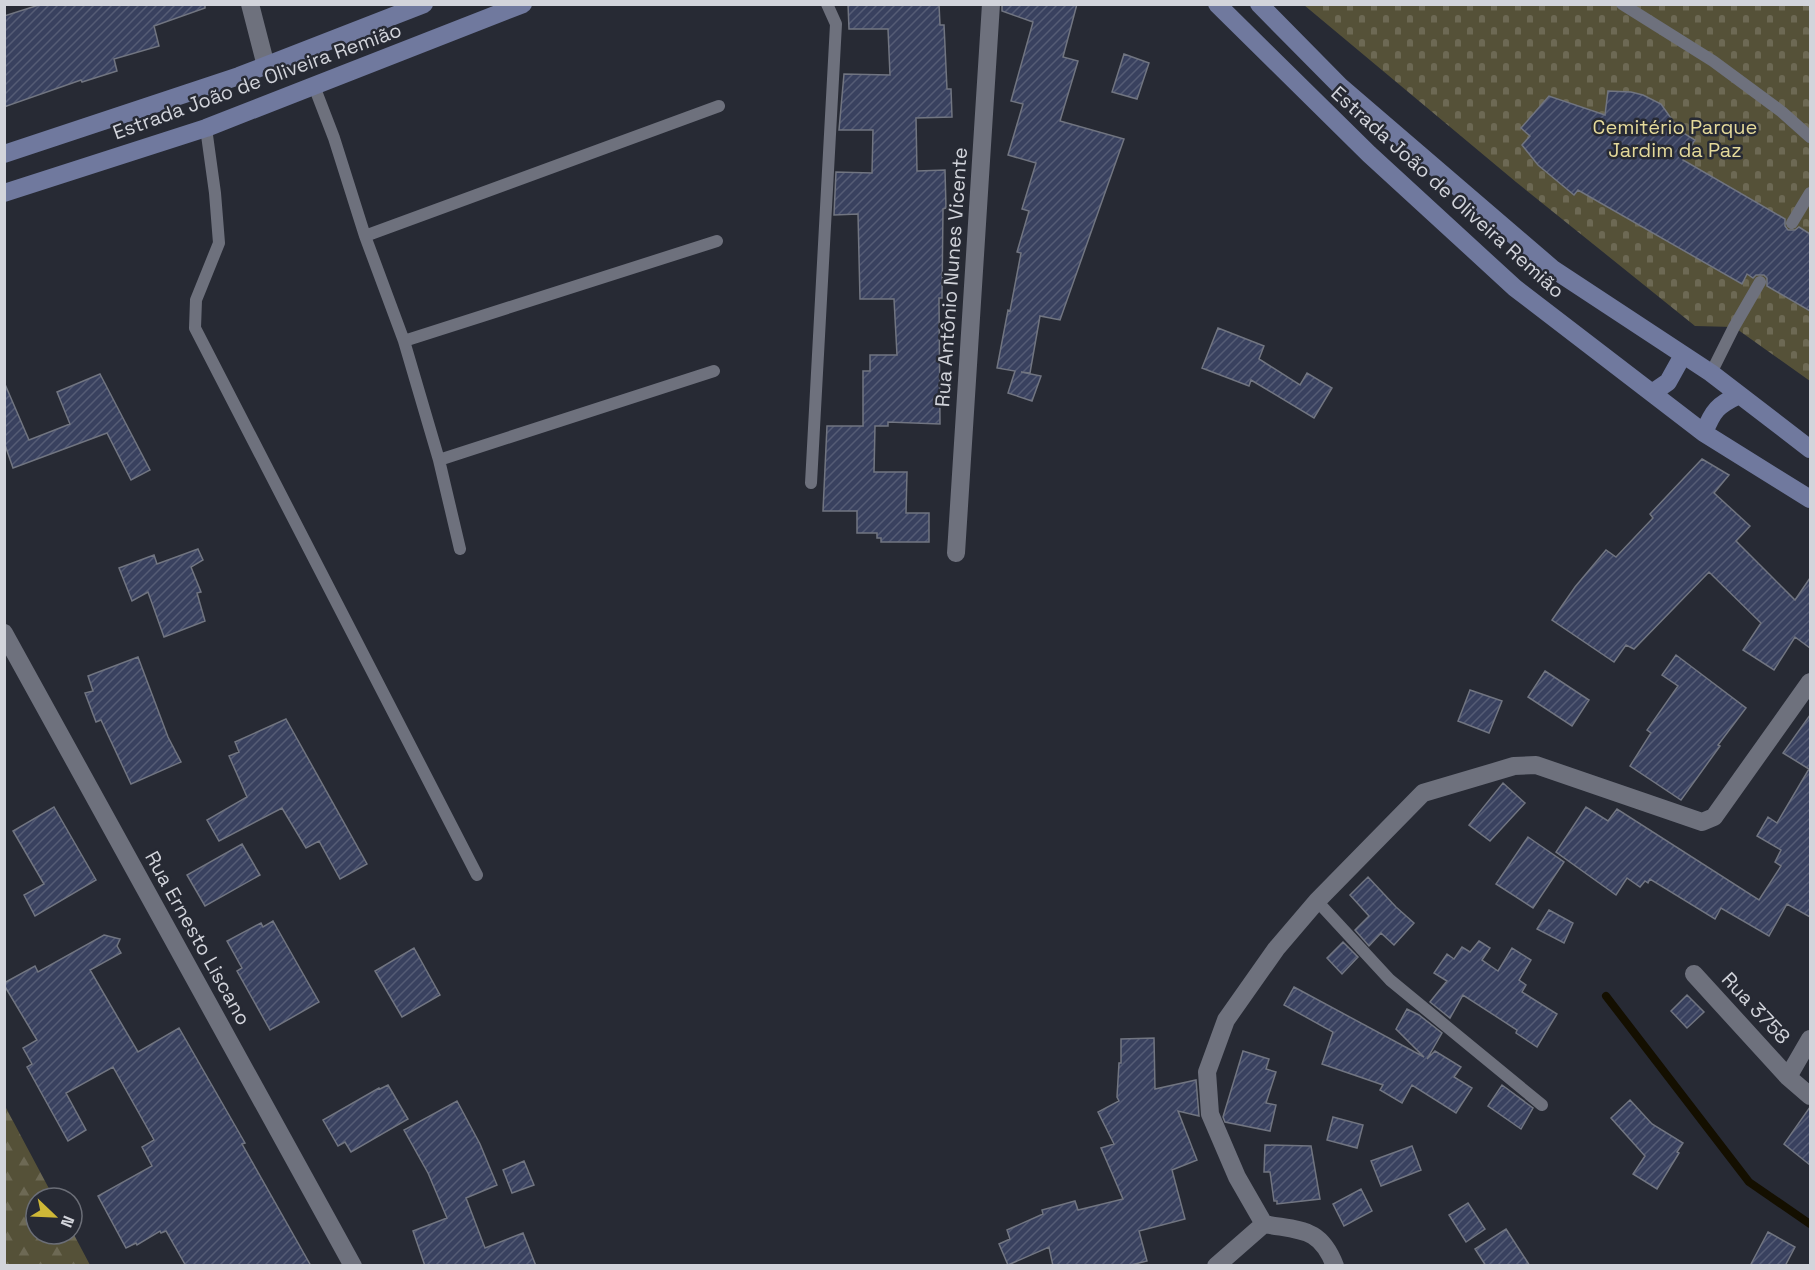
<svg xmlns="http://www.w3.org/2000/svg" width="1815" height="1270" font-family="'Space Grotesk',sans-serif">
	<defs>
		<pattern id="forest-firs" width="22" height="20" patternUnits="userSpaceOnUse" patternTransform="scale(1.5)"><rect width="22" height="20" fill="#555138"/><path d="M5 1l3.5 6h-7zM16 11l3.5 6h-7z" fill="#6d6954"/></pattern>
		<pattern id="cemetery-stones" width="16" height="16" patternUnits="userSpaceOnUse" patternTransform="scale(1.5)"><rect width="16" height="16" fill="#555138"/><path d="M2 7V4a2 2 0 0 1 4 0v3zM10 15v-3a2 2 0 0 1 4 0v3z" fill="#6d6954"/></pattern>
		<pattern id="building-hatch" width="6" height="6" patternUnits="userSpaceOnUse" patternTransform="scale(1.5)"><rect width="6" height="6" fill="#39415f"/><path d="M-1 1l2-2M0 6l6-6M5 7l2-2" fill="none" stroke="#555c75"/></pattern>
	</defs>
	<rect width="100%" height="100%" fill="#272a34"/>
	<path fill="url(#forest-firs)" d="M 5,1106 L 54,1198 L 36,1198 L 36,1234 L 72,1234 L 72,1231 L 90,1265 L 5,1265 Z"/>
	<path fill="url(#cemetery-stones)" d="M 1304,5 L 1810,5 L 1810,381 L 1734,327 L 1695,326 L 1516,182 Z"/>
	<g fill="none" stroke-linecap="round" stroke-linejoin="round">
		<path stroke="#140f00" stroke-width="8" d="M 1606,996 L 1749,1182 L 1810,1224"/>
	</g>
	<path fill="url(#building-hatch)" stroke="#717581" stroke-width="1.5" d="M 42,4 L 205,4 L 205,8 L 154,26 L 159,46 L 114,59 L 117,71 L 82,82 L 81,80 L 4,107 L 4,16 Z
		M 848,4 L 939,4 L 940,25 L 944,25 L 947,89 L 951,89 L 952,117 L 916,118 L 917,171 L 945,170 L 946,208 L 943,209 L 942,298 L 939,298 L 940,424 L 888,422 L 888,426 L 875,426 L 874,472 L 907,472 L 906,513 L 929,513 L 929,542 L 881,542 L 881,538 L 877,538 L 877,533 L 857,533 L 857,511 L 823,511 L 827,426 L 863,426 L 863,371 L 870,371 L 870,355 L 897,355 L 894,299 L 860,299 L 858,214 L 834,215 L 836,172 L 872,173 L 873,130 L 839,130 L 844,74 L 890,75 L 888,29 L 849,29 Z
		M 1002,4 L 1077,4 L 1063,57 L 1078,61 L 1060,121 L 1124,139 L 1060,320 L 1040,316 L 1030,373 L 1021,372 L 1041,376 L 1032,401 L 1008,393 L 1015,371 L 997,368 L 1008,310 L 1010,311 L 1021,253 L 1017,252 L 1029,211 L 1022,209 L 1036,163 L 1008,155 L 1023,104 L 1011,101 L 1033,22 L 1002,11 Z
		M 1124,54 L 1149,63 L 1137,99 L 1112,92 Z
		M 1608,91 L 1631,92 L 1643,95 L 1661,104 L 1680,131 L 1695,140 L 1683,160 L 1785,219 L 1785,226 L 1788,230 L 1795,230 L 1799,227 L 1810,234 L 1810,311 L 1767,286 L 1767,278 L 1764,275 L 1756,275 L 1753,278 L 1747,274 L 1742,284 L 1578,190 L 1574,195 L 1538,165 L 1522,145 L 1530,136 L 1521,128 L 1549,96 L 1605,115 Z
		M 1218,328 L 1264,346 L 1259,359 L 1300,385 L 1307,373 L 1332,388 L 1314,418 L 1251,380 L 1249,386 L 1202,368 Z
		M 100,374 L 150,470 L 131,480 L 107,433 L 13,468 L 4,442 L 4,382 L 29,440 L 70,424 L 57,392 Z
		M 1702,459 L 1729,475 L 1714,493 L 1750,526 L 1736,541 L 1795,600 L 1810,578 L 1810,648 L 1795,637 L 1774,670 L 1743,650 L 1761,623 L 1709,572 L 1634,649 L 1626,645 L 1614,662 L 1552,620 L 1575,587 L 1606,550 L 1616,557 L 1653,518 L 1650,514 Z
		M 198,549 L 203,560 L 191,567 L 201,592 L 197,593 L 205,621 L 164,637 L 148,592 L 132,601 L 119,568 L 154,555 L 157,564 Z
		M 1676,655 L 1746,708 L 1718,745 L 1720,746 L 1681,800 L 1630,766 L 1651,733 L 1647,730 L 1678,686 L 1662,675 Z
		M 138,657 L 168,737 L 181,762 L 131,784 L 101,720 L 96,722 L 85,693 L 93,691 L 88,676 Z
		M 1545,671 L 1589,700 L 1572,726 L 1528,697 Z
		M 1470,690 L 1502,701 L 1489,733 L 1458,721 Z
		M 1810,715 L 1810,917 L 1787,904 L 1769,936 L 1721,908 L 1715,919 L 1650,879 L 1648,883 L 1645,881 L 1640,887 L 1627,878 L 1616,895 L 1556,852 L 1586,807 L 1608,821 L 1617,809 L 1759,900 L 1781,866 L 1775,862 L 1781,850 L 1757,836 L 1768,817 L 1777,823 L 1809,769 L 1783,753 Z
		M 286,719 L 367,864 L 340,879 L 319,841 L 306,848 L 282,808 L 219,841 L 207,820 L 247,797 L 229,756 L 239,752 L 235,742 Z
		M 1503,783 L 1525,803 L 1490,841 L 1469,825 Z
		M 54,807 L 96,880 L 35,916 L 24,895 L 44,884 L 13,831 Z
		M 1528,837 L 1564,862 L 1533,908 L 1496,884 Z
		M 242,844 L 260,875 L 205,906 L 187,875 Z
		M 1368,877 L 1396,907 L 1414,923 L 1394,945 L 1381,933 L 1369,946 L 1355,930 L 1369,916 L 1350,895 Z
		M 1549,910 L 1573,923 L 1564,943 L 1537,929 Z
		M 273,921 L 319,1002 L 270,1030 L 237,971 L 242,968 L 227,941 L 261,923 L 263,927 Z
		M 104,935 L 120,939 L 117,946 L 121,953 L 90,970 L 138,1052 L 179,1028 L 245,1143 L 242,1144 L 311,1266 L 186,1266 L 166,1231 L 161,1233 L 160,1231 L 137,1245 L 136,1243 L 126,1248 L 98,1196 L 152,1166 L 142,1147 L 154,1140 L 113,1067 L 66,1093 L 86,1130 L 68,1141 L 27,1067 L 32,1064 L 23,1048 L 37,1040 L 4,985 L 4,983 L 35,966 L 38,972 Z
		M 1479,941 L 1490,948 L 1482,960 L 1498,971 L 1512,948 L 1531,960 L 1519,980 L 1526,985 L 1522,992 L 1557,1014 L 1537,1047 L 1516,1033 L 1517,1030 L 1463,995 L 1450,1018 L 1430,1002 L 1447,981 L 1434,973 L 1447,954 L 1454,959 L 1462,947 L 1470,952 Z
		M 1343,942 L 1358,957 L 1342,974 L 1327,958 Z
		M 414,948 L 440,995 L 402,1017 L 375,971 Z
		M 1294,987 L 1424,1057 L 1396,1029 L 1407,1009 L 1419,1015 L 1442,1033 L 1427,1059 L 1435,1051 L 1461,1067 L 1454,1077 L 1472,1088 L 1456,1113 L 1412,1085 L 1402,1103 L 1380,1090 L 1383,1085 L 1322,1064 L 1333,1032 L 1284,1005 Z
		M 1687,995 L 1704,1012 L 1687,1028 L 1671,1011 Z
		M 1154,1038 L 1155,1089 L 1196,1080 L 1199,1116 L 1178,1111 L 1197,1160 L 1172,1170 L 1185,1219 L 1139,1231 L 1147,1261 L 1127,1266 L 1053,1266 L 1049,1247 L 1008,1265 L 999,1244 L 1010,1239 L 1007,1230 L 1043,1214 L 1042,1210 L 1075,1201 L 1078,1210 L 1123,1199 L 1101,1148 L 1114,1144 L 1098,1112 L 1119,1101 L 1117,1097 L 1119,1063 L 1121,1063 L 1121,1039 Z
		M 1243,1051 L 1269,1059 L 1266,1069 L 1276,1072 L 1266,1103 L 1276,1105 L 1270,1131 L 1225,1122 L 1223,1117 Z
		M 388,1085 L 408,1119 L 351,1152 L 345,1142 L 338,1146 L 323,1120 L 379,1088 L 380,1089 Z
		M 1502,1085 L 1533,1108 L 1521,1129 L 1488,1106 Z
		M 1630,1100 L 1652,1124 L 1683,1143 L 1677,1152 L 1679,1153 L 1657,1189 L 1633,1174 L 1645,1156 L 1611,1118 Z
		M 457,1101 L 480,1144 L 497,1185 L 466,1198 L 485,1248 L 523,1233 L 536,1266 L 425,1266 L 413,1231 L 447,1218 L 428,1173 L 404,1130 Z
		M 1810,1107 L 1810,1165 L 1784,1144 Z
		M 1333,1117 L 1363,1125 L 1357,1148 L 1327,1140 Z
		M 1265,1145 L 1311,1146 L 1320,1199 L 1277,1204 L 1277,1201 L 1274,1201 L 1270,1172 L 1264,1172 Z
		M 1412,1146 L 1421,1170 L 1381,1186 L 1371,1161 Z
		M 524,1161 L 534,1185 L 512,1193 L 503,1170 Z
		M 1361,1189 L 1372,1211 L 1344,1226 L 1333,1204 Z
		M 1468,1203 L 1485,1229 L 1466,1242 L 1449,1215 Z
		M 1506,1229 L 1530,1266 L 1486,1266 L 1475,1249 Z
		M 1768,1232 L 1795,1247 L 1785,1266 L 1750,1266 Z"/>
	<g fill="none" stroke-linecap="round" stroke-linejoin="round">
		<path stroke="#6e717d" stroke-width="12" d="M 1622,4 L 1713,61 L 1782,112 L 1810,137
			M 314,86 L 334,138 L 365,236 L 404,341 L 439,460 L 460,549
			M 206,128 L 215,193 L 219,243 L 196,300 L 195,328 L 477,875
			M 1792,223 L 1810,193
			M 365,236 L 719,106
			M 404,341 L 717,241
			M 1711,373 L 1734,327 L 1760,282
			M 439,460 L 714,371
			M 811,483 L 836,24 L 827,4
			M 1317,901 L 1390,980 L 1542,1105"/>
		<path stroke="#6e717d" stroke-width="18" d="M 250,4 L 266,66
			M 956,553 L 991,4
			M 4,633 L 353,1266
			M 1694,974 L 1788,1077 L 1810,1096
			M 1788,1077 L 1810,1039
			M 1264,1224 C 1301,1231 1320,1227 1335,1266
			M 1216,1266 L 1264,1224 L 1237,1177 L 1210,1114 L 1207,1072 L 1226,1020 L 1276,949 L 1317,901 L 1423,793 L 1514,766 L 1536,765 L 1702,822 L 1714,817 L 1810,682"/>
		<path stroke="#70799e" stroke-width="18" d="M 1217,4 L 1369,154 L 1515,288 L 1704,433 L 1810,499
			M 1259,4 L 1340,86 L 1553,269 L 1711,373 L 1810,449
			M 4,154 L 239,76 L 424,4
			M 4,193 L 206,128 L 523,4
			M 1652,393 L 1668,382 L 1683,355
			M 1704,433 C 1713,410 1718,405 1739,395"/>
	</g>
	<g text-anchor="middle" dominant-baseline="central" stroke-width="5" stroke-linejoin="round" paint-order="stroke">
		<g font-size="20" fill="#d2d4db" stroke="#272a34">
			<text transform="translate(257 81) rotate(-20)">Estrada João de Oliveira Remião</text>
			<text transform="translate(1448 192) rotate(42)">Estrada João de Oliveira Remião</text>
			<text transform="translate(951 277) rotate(-86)">Rua Antônio Nunes Vicente</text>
			<text transform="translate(198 938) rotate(61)">Rua Ernesto Liscano</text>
			<text transform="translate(1756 1008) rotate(47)">Rua 3758</text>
		</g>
		<g font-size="20" fill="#e4d99a" stroke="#272a34">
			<text x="1675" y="127">Cemitério Parque<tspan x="1675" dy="23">Jardim da Paz</tspan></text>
		</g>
	</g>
	<rect width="1815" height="1270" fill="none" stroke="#d2d4db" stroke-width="12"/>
	<g transform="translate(54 1216) rotate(113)"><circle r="28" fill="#272a34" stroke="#6b6e77" stroke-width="1.5"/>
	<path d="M0-4.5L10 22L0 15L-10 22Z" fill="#cfb837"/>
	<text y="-9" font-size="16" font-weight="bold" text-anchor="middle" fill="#d2d4db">N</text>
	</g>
</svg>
